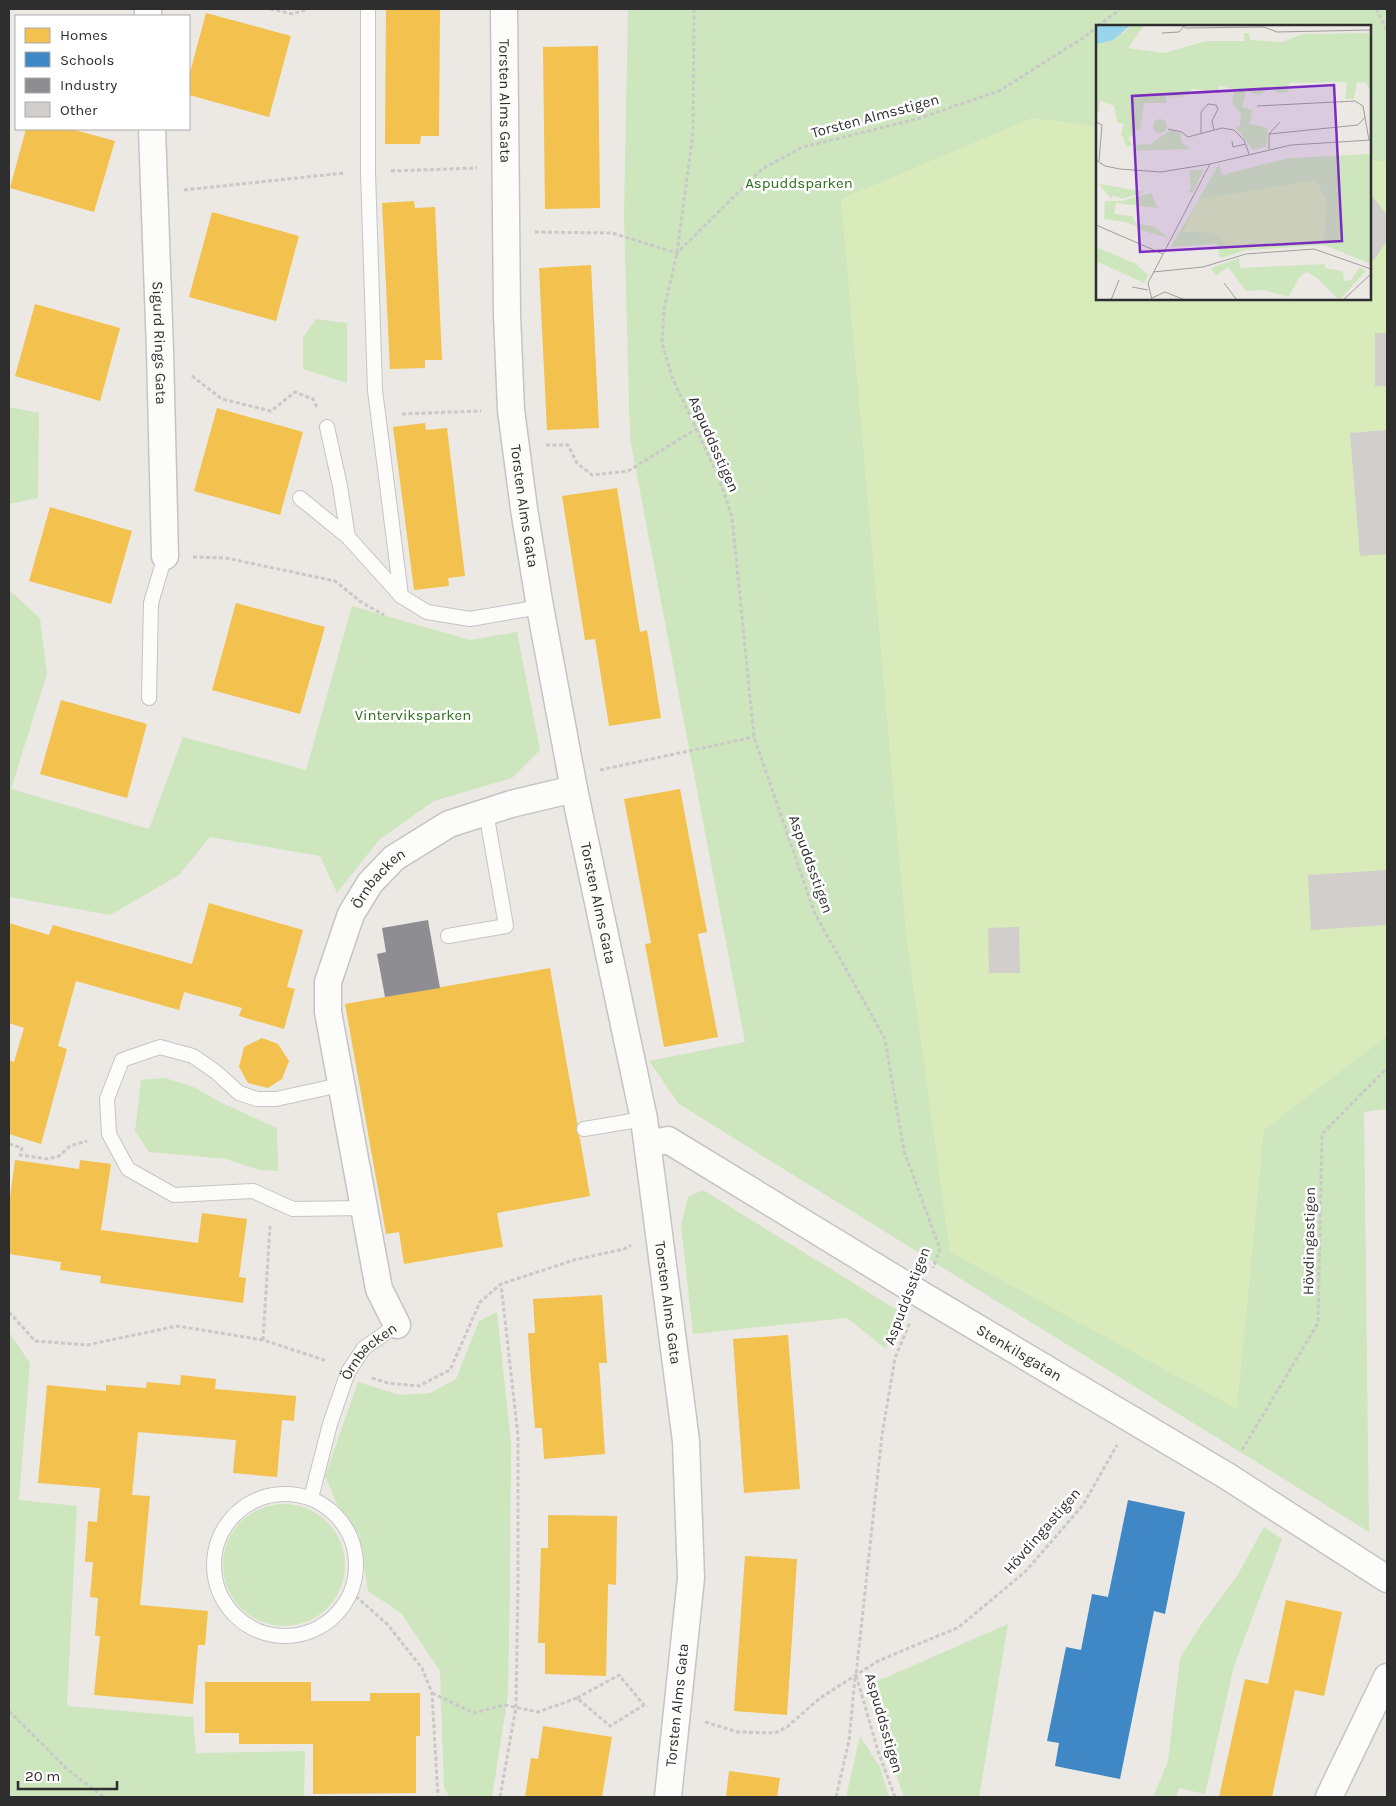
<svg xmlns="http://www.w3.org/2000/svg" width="1396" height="1806" font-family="Karla,sans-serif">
	<rect width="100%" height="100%" fill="#ece8e4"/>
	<path fill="#cee6be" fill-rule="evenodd" d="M 628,9 L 1387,9 L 1387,1109 L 1364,1112 L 1369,1532 L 679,1104 L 649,1061 L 745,1042 L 630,439 L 624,215 ZM 1097,26 L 1370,26 L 1370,299 L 987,791 L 1097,263 Z
		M 316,319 L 347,323 L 347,383 L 303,369 L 303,338 Z
		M 9,407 L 39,413 L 38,498 L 9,504 Z
		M 9,590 L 40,618 L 47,674 L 11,789 L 149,829 L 183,737 L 306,770 L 352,606 L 470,640 L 517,632 L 540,750 L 512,778 L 434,801 L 379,840 L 337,893 L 320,856 L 210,837 L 179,875 L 110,915 L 9,897 Z
		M 165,1078 L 194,1087 L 220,1102 L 277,1128 L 278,1171 L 260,1170 L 226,1159 L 149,1152 L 135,1131 L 141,1080 Z
		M 703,1190 L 897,1310 L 886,1349 L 847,1318 L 693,1334 L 681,1226 L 688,1197 Z
		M 497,1312 L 511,1442 L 510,1581 L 508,1695 L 492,1797 L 450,1797 L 444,1788 L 440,1671 L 401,1613 L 368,1591 L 359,1535 L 338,1506 L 325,1476 L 358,1382 L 400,1395 L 430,1393 L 456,1379 L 479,1321 Z
		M 9,1332 L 30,1363 L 19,1500 L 77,1506 L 67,1706 L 193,1717 L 196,1753 L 305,1751 L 304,1797 L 9,1797 Z
		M223 1565a61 61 0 1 1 122 0a61 61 0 1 1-122 0Z
		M 1264,1527 L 1282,1539 L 1234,1666 L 1205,1794 L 1179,1788 L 1176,1797 L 1153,1797 L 1168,1761 L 1180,1658 L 1200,1626 L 1237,1576 Z
		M 1008,1624 L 979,1797 L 904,1797 L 887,1749 L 873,1683 Z
		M 860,1736 L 880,1767 L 889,1797 L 846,1797 Z"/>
	<path fill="#d9eabb" d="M 1032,118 L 1097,126 L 1097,299 L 1370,299 L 1370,160 L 1387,162 L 1387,1036 L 1264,1130 L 1237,1409 L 950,1252 L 906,933 L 841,199 Z"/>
	<path fill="#f2c14e" d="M 386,9 L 440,9 L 439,136 L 421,136 L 420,144 L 385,144 Z
		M 206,13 L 291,36 L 269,117 L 189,95 L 189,76 Z
		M 598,46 L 600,208 L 545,209 L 543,47 Z
		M 26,129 L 71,129 L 115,141 L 94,212 L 10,188 Z
		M 414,201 L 415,208 L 435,207 L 442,360 L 425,360 L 425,368 L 390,369 L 382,203 Z
		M 212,212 L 299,236 L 276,321 L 189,297 Z
		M 591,265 L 599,428 L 547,430 L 539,268 Z
		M 35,304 L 120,328 L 100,401 L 15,376 Z
		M 217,408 L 303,432 L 280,515 L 194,491 Z
		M 425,423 L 426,430 L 447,428 L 465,576 L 448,578 L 449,586 L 414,590 L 393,427 Z
		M 617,488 L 640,632 L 647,630 L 661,718 L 609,726 L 595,639 L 585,640 L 562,496 Z
		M 50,507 L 132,531 L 111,604 L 29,581 Z
		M 236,603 L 325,627 L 300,714 L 212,690 Z
		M 61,700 L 147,724 L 127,798 L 40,774 Z
		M 680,789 L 707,932 L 698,934 L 718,1037 L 664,1047 L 645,944 L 651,943 L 624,799 Z
		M 209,903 L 303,930 L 287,987 L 295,989 L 284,1029 L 239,1016 L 242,1008 L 184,992 L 179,1010 L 76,981 L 58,1046 L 67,1049 L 41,1144 L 9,1134 L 9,1060 L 14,1062 L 24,1028 L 9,1023 L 9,923 L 49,935 L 53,925 L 192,964 Z
		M 550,968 L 590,1196 L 497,1213 L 503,1247 L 404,1264 L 399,1232 L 386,1234 L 345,1004 Z
		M 262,1038 L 278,1044 L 289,1061 L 282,1079 L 268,1088 L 248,1083 L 239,1067 L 244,1047 Z
		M 15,1160 L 79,1169 L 80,1160 L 111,1164 L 101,1230 L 198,1243 L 202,1213 L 247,1219 L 239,1277 L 246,1278 L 243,1303 L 100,1283 L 101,1276 L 60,1270 L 61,1262 L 9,1254 L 9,1205 Z
		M 602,1295 L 607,1363 L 599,1363 L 605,1454 L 544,1459 L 542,1428 L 535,1428 L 531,1379 L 528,1333 L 535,1333 L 533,1299 Z
		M 788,1335 L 800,1489 L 744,1493 L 733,1339 Z
		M 181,1375 L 216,1379 L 215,1389 L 296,1396 L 294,1421 L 282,1420 L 277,1477 L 233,1473 L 236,1440 L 138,1432 L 132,1495 L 150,1496 L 140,1605 L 208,1611 L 205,1645 L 198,1645 L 193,1704 L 94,1695 L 100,1636 L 95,1636 L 98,1598 L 90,1597 L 93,1562 L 85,1562 L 88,1521 L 97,1522 L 100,1488 L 38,1483 L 47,1385 L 106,1391 L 106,1385 L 146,1388 L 147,1382 L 180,1385 Z
		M 548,1515 L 617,1516 L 616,1585 L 608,1584 L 606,1676 L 545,1674 L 545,1643 L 538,1643 L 541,1548 L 548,1548 Z
		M 745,1556 L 797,1559 L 787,1715 L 734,1711 Z
		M 1286,1600 L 1342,1612 L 1324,1696 L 1295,1690 L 1272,1797 L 1219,1797 L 1245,1679 L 1268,1684 Z
		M 205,1682 L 311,1682 L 311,1701 L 370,1701 L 370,1693 L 420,1693 L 420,1736 L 416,1736 L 416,1793 L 313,1794 L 313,1744 L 239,1744 L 239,1733 L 205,1733 Z
		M 543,1726 L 612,1737 L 602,1797 L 525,1797 L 531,1758 L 538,1759 Z
		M 729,1771 L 780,1778 L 777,1797 L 726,1797 Z"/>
	<path fill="#3f88c5" d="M 1128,1500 L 1185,1512 L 1165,1614 L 1154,1611 L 1120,1779 L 1055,1766 L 1059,1743 L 1047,1741 L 1066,1647 L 1081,1650 L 1092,1594 L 1108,1597 Z"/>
	<path fill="#8d8d92" d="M 428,920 L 440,988 L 385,997 L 377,954 L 386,952 L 382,928 Z"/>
	<path fill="#d1cecb" d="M 1370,196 L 1372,196 L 1387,215 L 1387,240 L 1375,259 L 1370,261 Z
		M 1375,333 L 1387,333 L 1387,386 L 1375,386 Z
		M 1387,430 L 1387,554 L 1360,556 L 1350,433 Z
		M 1387,870 L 1387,925 L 1311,930 L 1308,875 Z
		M 1019,927 L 1020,973 L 989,973 L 988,928 Z"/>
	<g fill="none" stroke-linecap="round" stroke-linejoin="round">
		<defs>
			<g id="lane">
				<path d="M 368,9 L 368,172 L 375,390 L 401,596 L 427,612 L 470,619 L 540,607"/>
				<path d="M 327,427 L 340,486 L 348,537"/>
				<path d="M 300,498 L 348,537 L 401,596"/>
				<path d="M 149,698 L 151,603 L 165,556"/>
				<path d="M 448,936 L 506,926 L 486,812"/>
				<path d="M 340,1085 L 276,1099 L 257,1099 L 239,1093 L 216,1072 L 193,1056 L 160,1047 L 122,1060 L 107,1099 L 109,1134 L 128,1169 L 174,1195 L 253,1191 L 293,1209 L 364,1208"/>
				<path d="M 584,1129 L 644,1119"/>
				<circle cx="285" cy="1565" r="71"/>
				<path id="s1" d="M 311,1498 L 330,1424 L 348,1372 L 364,1348 L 397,1325"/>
			</g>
			<g id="street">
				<path d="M 148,9 L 148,16"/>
				<path id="s2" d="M 504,9 L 507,315 L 511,410 L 524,509 L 540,607 L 574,789 L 644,1119 L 686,1441 L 691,1578 L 668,1797"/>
				<path id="s3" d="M 152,129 L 160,351 L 165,556"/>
				<path id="s4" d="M 648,1144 L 668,1140 L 922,1295 L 1227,1476 L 1387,1579"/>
				<path id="s5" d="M 397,1325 L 379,1289 L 328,1012 L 328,982 L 351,914 L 370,883 L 394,858 L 449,824 L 511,804 L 574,789"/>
				<path d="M 1329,1797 L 1387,1677"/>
			</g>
		</defs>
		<use href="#lane" stroke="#c5c4c5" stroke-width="16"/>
		<use href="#street" stroke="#c5c4c5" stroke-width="29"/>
		<path stroke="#c9c9c8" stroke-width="3" stroke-dasharray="4 2.5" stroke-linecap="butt" d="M 270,9 L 293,14 L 307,9
			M 694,9 L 693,133 L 677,253 L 664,309 L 662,343 L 672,377 L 718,476 L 732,517 L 754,737 L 815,914 L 885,1039 L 904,1151 L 940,1249 L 933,1268
			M 1376,9 L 1387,30
			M 1098,26 L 1120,9
			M 391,171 L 477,168
			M 184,190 L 344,173
			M 535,232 L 612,233 L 677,253 L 762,169 L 803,147 L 917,119 L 999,91 L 1083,38 L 1097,27
			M 192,376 L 222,399 L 271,411 L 295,392 L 313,399 L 317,407
			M 402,414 L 481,411
			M 546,445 L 568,445 L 577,463 L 592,475 L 628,471 L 696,429
			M 193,557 L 226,558 L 335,581 L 361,602 L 384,615
			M 600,770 L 754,737
			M 9,1144 L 22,1148 L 20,1155 L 48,1159 L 59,1156 L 70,1146 L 87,1141
			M 9,1312 L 35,1341 L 87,1345 L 177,1326 L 263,1340 L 327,1361
			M 263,1340 L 270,1226
			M 372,1378 L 388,1383 L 419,1386 L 450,1370 L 480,1302 L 501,1284 L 574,1260 L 624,1249 L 631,1245
			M 1242,1450 L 1318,1323 L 1322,1134 L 1387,1068
			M 351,1592 L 387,1624 L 422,1668 L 432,1693 L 438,1797
			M 432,1693 L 474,1713 L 504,1705 L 538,1712 L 577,1698 L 610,1726 L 644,1705 L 648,1706
			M 577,1698 L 619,1675 L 644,1705
			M 9,1711 L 68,1770 L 104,1797
			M 705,1722 L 738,1732 L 775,1733 L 787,1727 L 820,1698 L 878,1661 L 959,1627 L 1025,1572 L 1083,1505 L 1117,1445
			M 500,1797 L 516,1707 L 518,1583 L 518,1436 L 501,1284
			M 836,1797 L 849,1741 L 855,1678
			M 895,1797 L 878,1751 L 856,1675 L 882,1435 L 895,1358 L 910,1322"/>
		<use href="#lane" stroke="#fcfcfb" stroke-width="14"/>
		<use href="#street" stroke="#fcfcfb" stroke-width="26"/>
	</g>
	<g text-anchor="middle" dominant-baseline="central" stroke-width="5" stroke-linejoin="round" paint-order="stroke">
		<g font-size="15" fill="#2e2e2e" stroke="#fff">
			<text stroke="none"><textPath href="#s2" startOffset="92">Torsten Alms Gata</textPath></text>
			<text transform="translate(875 116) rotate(-15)">Torsten Almsstigen</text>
			<text stroke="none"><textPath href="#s3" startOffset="214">Sigurd Rings Gata</textPath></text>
			<text transform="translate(714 444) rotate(66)">Aspuddsstigen</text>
			<text stroke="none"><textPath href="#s2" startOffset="498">Torsten Alms Gata</textPath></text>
			<text transform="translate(811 864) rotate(70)">Aspuddsstigen</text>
			<text stroke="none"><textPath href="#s5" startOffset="469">Örnbacken</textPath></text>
			<text stroke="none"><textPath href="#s2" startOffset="902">Torsten Alms Gata</textPath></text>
			<text transform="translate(1309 1241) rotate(-89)">Hövdingastigen</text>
			<text transform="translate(907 1296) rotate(-69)">Aspuddsstigen</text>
			<text stroke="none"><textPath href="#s2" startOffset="1308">Torsten Alms Gata</textPath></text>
			<text stroke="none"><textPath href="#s1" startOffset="161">Örnbacken</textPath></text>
			<text stroke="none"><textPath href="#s4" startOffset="431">Stenkilsgatan</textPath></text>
			<text transform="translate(1042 1531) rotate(-49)">Hövdingastigen</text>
			<text transform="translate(677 1705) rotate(-84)">Torsten Alms Gata</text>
			<text transform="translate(884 1723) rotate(74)">Aspuddsstigen</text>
		</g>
		<g font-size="15" fill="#2c6e1b" stroke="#fff">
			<text x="799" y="183">Aspuddsparken</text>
			<text x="413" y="715">Vinterviksparken</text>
		</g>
	</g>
	<g transform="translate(1096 25)">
		<rect width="275" height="275" fill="#ece8e4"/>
		<path d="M 35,0 L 48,0 L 32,23 L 68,28 L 110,16 L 148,16 L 148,8 L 153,8 L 154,15 L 187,17 L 207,9 L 275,8 L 275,66 L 270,58 L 261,57 L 258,74 L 249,74 L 251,57 L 193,58 L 192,67 L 182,68 L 174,62 L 163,70 L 150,66 L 146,82 L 156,85 L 154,99 L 172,103 L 170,122 L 157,125 L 140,103 L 144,101 L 145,89 L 136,78 L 138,64 L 123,61 L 122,66 L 96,64 L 85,72 L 70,71 L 70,78 L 48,78 L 44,105 L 38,105 L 37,111 L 32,112 L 36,120 L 31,122 L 25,109 L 28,99 L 21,97 L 18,81 L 4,75 L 3,87 L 0,87 L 0,19 L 29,7 ZM57 101a7 7 0 1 1 14 0a7 7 0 1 1-14 0ZM 75,105 L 85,108 L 85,117 L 94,124 L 37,126 L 40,120 L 54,119 ZM 275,129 L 275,239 L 228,220 L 151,225 L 124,233 L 121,219 L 75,222 L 123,139 L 126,150 L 192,133 ZM 108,144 L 97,168 L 92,167 L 95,163 L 93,146 ZM 3,159 L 49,167 L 26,174 L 17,170 L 15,174 ZM 55,168 L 62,183 L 20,178 L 18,189 L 36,191 L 40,198 L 59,202 L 73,213 L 44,205 L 44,203 L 30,197 L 8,194 L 9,176 L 25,176 ZM 0,222 L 40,239 L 52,250 L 48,258 L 0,236 ZM 143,233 L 144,243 L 229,239 L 229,243 L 247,246 L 248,256 L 255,255 L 264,242 L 270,246 L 243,275 L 220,252 L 210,247 L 202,254 L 193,272 L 168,265 L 150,266 L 132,242 L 120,251 L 115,243 Z" fill="#cee6be"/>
		<path d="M 220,155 L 231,176 L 228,217 L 133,225 L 119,208 L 87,207 L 103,174 Z" fill="#d9eabb"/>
		<path d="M 0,0 L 35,0 L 17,15 L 1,19 Z" fill="#99d6ec"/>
		<path fill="none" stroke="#a09e9b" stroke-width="1" d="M 85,0 L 90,3 L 168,2 L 181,7 L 275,5M 66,8 L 83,7 L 88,1M 161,81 L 259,76 L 267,81 L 273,115M 0,97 L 6,100 L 3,136M 72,104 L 86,107 L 92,112 L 126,103 L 138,105 L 148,115 L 153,129M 105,108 L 105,87 L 112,79 L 120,80 L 122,84 L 116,96 L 118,105M 173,109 L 184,97M 136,116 L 137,122 L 150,119M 173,124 L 173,109 L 262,100 L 269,92M 0,135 L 9,141 L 24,144 L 65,147 L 114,139 L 195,120 L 275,115M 0,200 L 67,229M 57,247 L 107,242 L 150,229 L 218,224 L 275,244M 128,258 L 141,275M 36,262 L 52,265M 56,273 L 69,267 L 89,275M 15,275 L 23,255M 56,275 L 52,258 L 114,139M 247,275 L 275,249"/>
		<path fill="#7b2cbf" fill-opacity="0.15" stroke="#7b2cbf" stroke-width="2.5" d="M 238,60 L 246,216 L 44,227 L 36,71 Z"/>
		<rect width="275" height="275" fill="none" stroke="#2e2e2e" stroke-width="2.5"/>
	</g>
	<rect width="1396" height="1806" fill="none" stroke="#2e2e2e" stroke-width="20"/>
	<rect x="15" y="15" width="175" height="115" fill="#ffffff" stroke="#ababab"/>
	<rect x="25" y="28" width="25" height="15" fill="#f2c14e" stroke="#ababab"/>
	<text x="60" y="40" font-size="15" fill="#2e2e2e">Homes</text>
	<rect x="25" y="52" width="25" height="15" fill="#3f88c5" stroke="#ababab"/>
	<text x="60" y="65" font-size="15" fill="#2e2e2e">Schools</text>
	<rect x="25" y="78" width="25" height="15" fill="#8d8d92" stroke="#ababab"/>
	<text x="60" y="90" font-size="15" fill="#2e2e2e">Industry</text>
	<rect x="25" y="102" width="25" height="15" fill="#d1cecb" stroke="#ababab"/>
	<text x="60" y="115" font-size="15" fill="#2e2e2e">Other</text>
	<path d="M18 1781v8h99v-8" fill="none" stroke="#2e2e2e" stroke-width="2.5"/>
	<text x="25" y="1781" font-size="15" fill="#2e2e2e" stroke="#ffffff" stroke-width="4" paint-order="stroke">20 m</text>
</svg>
